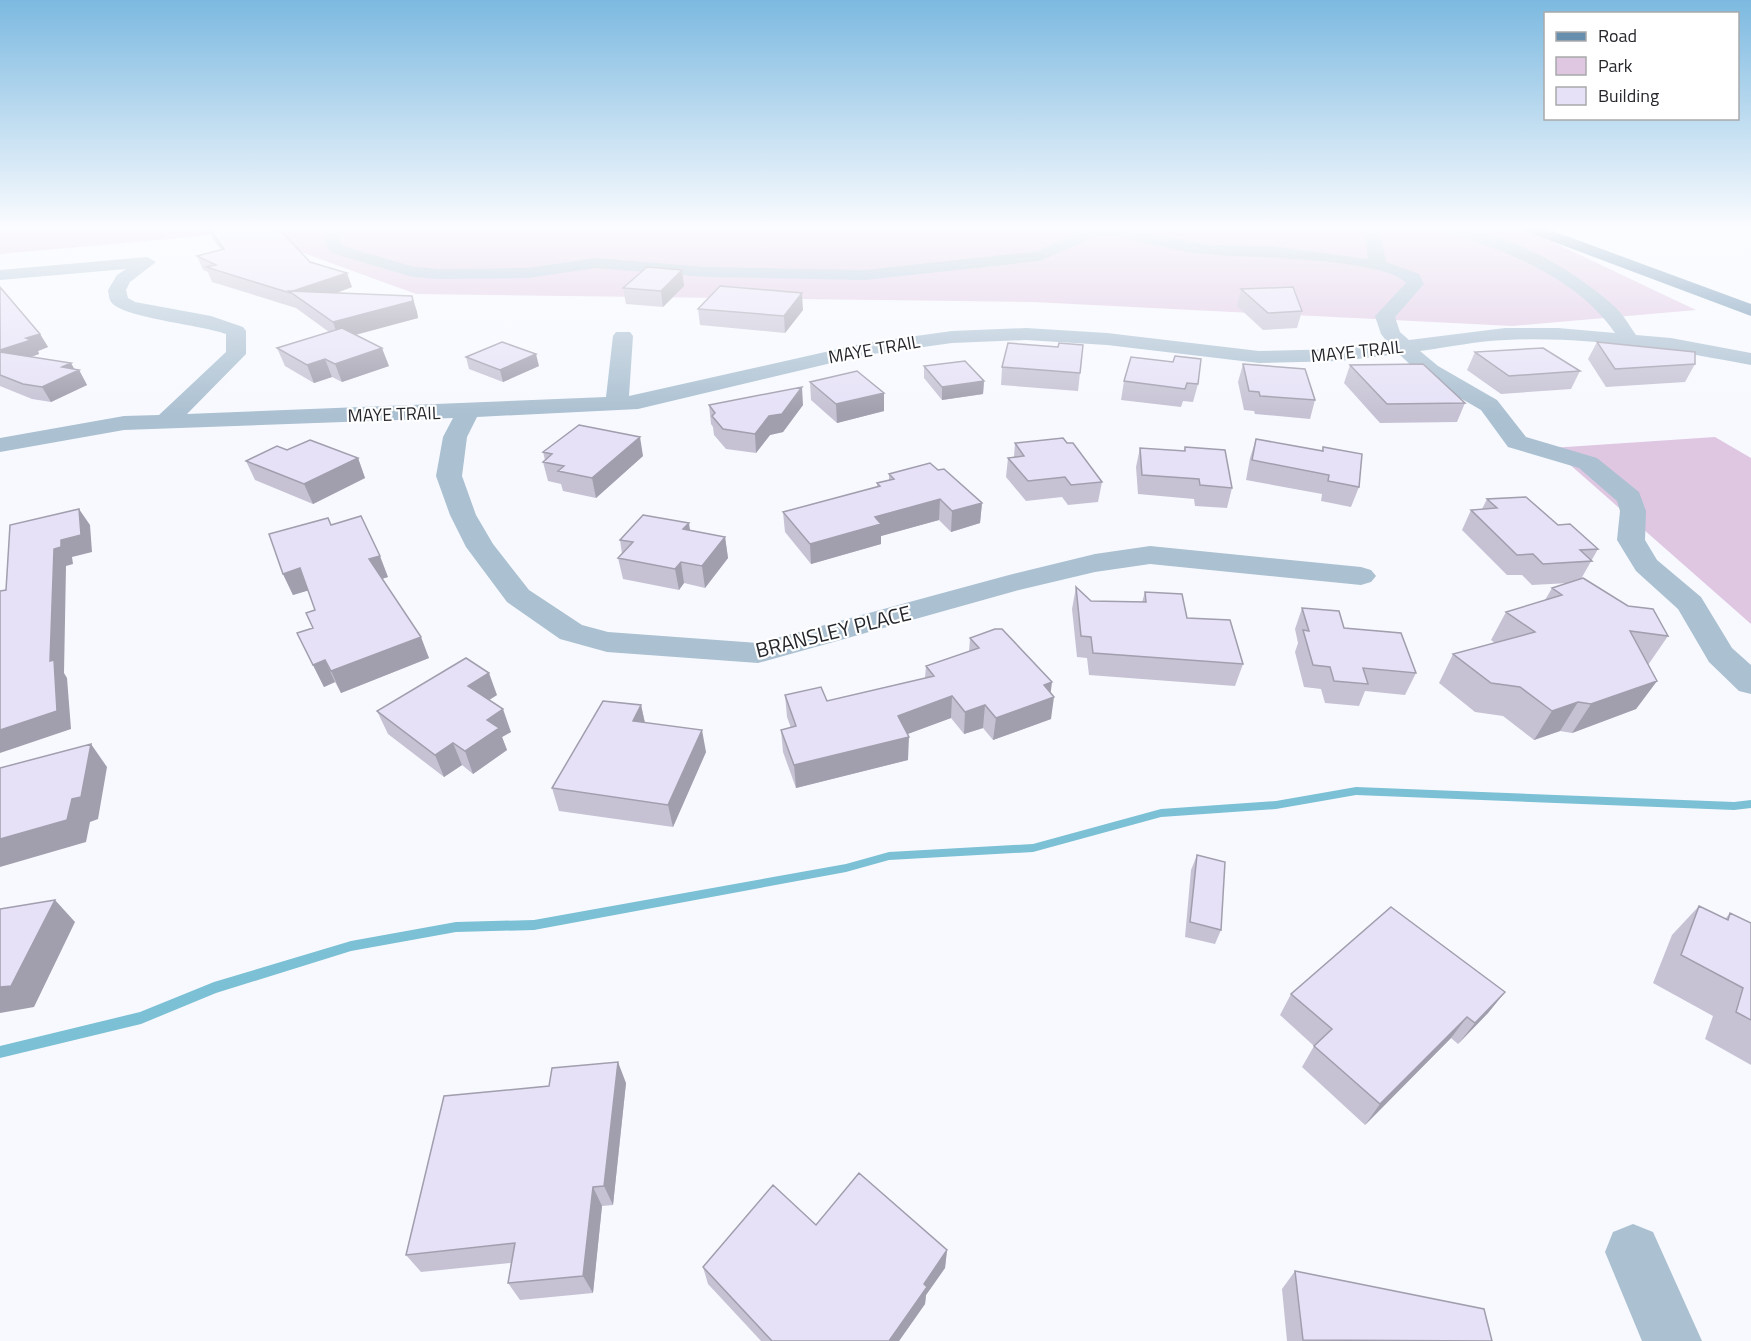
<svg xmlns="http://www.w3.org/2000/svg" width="1751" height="1341" font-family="'Titillium Web',sans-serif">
	<rect width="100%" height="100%" fill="#f7f9ff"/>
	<path fill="#dfc7e2" d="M 0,227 L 1521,227 L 1696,310 L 1512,326 L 1033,302 L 416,294 L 246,232 L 0,254 Z
		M 1715,437 L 1751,458 L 1751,624 L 1551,448 Z"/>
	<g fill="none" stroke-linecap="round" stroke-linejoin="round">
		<path fill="#7bc0d4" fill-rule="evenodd" d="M 1356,787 L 1734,802 L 1751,800 L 1751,808 L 1734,810 L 1356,795 L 1276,809 L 1161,817 L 1033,852 L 889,860 L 846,872 L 534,930 L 456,932 L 351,951 L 216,993 L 141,1024 L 0,1058 L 0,1046 L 140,1012 L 214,982 L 351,941 L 456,922 L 534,920 L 846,864 L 889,852 L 1033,844 L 1161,809 L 1276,801 Z"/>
		<path fill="#abc0d1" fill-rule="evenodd" d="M 335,227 L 353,227 L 339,239 L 343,246 L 414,267 L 439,269 L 528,268 L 596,258 L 706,267 L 865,270 L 1038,251 L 1083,230 L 1116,227 L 1211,245 L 1272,246 L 1368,259 L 1365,236 L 1369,227 L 1385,227 L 1381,236 L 1386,262 L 1419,274 L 1424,284 L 1395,317 L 1400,332 L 1409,340 L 1505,328 L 1558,328 L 1615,333 C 1578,277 1498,246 1435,230 L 1433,227 C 1492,222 1571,267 1614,306 C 1623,314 1629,325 1636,335 L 1671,338 L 1751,353 L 1751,365 C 1671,350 1588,336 1506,340 C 1478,341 1449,347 1420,351 L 1438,366 L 1497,400 L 1526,437 L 1597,458 L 1639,492 L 1646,511 L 1645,540 L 1657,560 L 1701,597 L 1732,648 L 1751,665 L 1751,694 L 1739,691 L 1709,662 L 1678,609 L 1636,571 L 1617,540 L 1620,511 L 1617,501 L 1579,468 L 1508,447 L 1481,410 L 1422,376 L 1399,354 L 1340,361 L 1259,363 L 1107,345 L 1026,340 L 952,343 L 865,355 L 638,409 L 477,417 L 467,437 L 462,476 L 476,515 L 493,544 L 529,590 L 582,625 L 608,632 L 758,643 L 1009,575 L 1095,554 L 1150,546 L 1361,567 L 1371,570 L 1376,576 L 1371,582 L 1361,585 L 1150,564 L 1095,572 L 1019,590 L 758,663 L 607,652 L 560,639 L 507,602 L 466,547 L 450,515 L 436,476 L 443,437 L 453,418 L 124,430 L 0,452 L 0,438 L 124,416 L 159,415 L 226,352 L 226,334 C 202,325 125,318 112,303 C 109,300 109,295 108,290 L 117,275 L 126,269 L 0,280 L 0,270 L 147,257 L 156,262 L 130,282 L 126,290 L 128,298 L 135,302 L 211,316 L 243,327 L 246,331 L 246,354 L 187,414 L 606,397 L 613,336 L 616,332 L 630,332 L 633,336 L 629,396 L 865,343 L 952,331 L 1026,328 L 1107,333 L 1259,351 L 1340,349 L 1388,343 L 1381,334 L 1375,316 L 1406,283 C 1384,258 1249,258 1213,255 C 1178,253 1143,241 1109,235 L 1095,237 L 1040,261 L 865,280 L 706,277 L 596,268 L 528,278 L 439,279 L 413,277 L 331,253 L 322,238 Z
			M 1633,1224 L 1653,1232 L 1702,1341 L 1642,1341 L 1605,1252 L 1613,1232 Z"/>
		<path fill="#688eae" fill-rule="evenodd" d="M 1520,227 L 1542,227 L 1751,304 L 1751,316 L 1522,230 Z"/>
	</g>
	<path fill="#c6c2d4" d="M 208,227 L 310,262 L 352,287 L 336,293 L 412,296 L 417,312 L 418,318 L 356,335 L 389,366 L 342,382 L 332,377 L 314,383 L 285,366 L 277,348 L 329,332 L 296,308 L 212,282 L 208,272 L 203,270 L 197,256 L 221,250 L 213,239 Z
		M 682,270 L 684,286 L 663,307 L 626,304 L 623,288 Z
		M 0,287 L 40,334 L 48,347 L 38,351 L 39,354 L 31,357 L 79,370 L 87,385 L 51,402 L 32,399 L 0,386 Z
		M 1241,289 L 1302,311 L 1297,328 L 1263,330 L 1237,306 Z
		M 698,309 L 803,310 L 785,333 L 700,325 Z
		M 1597,342 L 1695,364 L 1685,382 L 1606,387 L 1588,359 Z
		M 1475,352 L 1580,371 L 1571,389 L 1501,394 L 1467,370 Z
		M 466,357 L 539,366 L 503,382 L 469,369 Z
		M 1131,357 L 1198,384 L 1193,402 L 1183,401 L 1181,407 L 1121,400 L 1124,381 Z
		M 1243,364 L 1315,400 L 1310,419 L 1255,414 L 1254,411 L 1244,410 L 1238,382 Z
		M 1350,365 L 1465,403 L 1457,422 L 1380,423 L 1344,383 Z
		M 924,366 L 984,381 L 983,394 L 942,400 L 924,378 Z
		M 1002,367 L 1080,373 L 1078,391 L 1001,385 Z
		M 810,382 L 884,411 L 837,423 L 811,400 Z
		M 709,405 L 803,405 L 783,432 L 770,435 L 756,453 L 726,449 L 714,435 L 713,427 L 711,424 Z
		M 1256,439 L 1322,451 L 1323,447 L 1359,487 L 1351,507 L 1321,501 L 1322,494 L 1246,480 L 1250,458 Z
		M 1015,443 L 1067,443 L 1102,482 L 1098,502 L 1068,505 L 1062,497 L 1026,501 L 1006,477 L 1008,458 L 1014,457 Z
		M 1185,447 L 1232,488 L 1227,508 L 1195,506 L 1194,499 L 1138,494 L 1136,467 L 1140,448 L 1184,451 Z
		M 287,450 L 358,458 L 365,478 L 313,504 L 255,480 L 246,461 Z
		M 543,452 L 643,456 L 596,498 L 563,491 L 561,484 L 548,481 L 543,462 L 545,460 Z
		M 938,470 L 982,503 L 980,523 L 951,532 L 939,520 L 881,536 L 881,544 L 811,564 L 785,532 L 783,512 L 877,487 L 877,483 L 889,480 L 889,474 Z
		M 1487,499 L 1558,525 L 1598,549 L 1581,579 L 1668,636 L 1648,665 L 1657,681 L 1636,709 L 1572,733 L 1560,731 L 1534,740 L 1503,716 L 1475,712 L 1439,683 L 1453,654 L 1495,643 L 1491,640 L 1506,612 L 1545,600 L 1552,588 L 1569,583 L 1532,585 L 1522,575 L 1507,575 L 1462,530 L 1471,510 L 1482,509 Z
		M 331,525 L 388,577 L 382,579 L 429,658 L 341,693 L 335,682 L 324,687 L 297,633 L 313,628 L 306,613 L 315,610 L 308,590 L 293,595 L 283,574 Z
		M 690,530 L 725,537 L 728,558 L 705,588 L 684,583 L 679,590 L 623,579 L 618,558 L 622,554 L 620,540 Z
		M 1076,587 L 1091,601 L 1142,602 L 1145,592 L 1187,618 L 1243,664 L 1235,686 L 1089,675 L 1087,658 L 1077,657 L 1072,609 Z
		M 1302,608 L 1344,628 L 1416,673 L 1405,695 L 1365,691 L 1359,706 L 1325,703 L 1321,689 L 1304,687 L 1295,652 L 1298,643 L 1295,629 Z
		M 970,638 L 1051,693 L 1051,719 L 993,740 L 983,728 L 964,734 L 951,718 L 907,734 L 908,760 L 796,788 L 783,752 L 781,730 L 791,728 L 787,717 L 785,695 L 827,701 L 925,678 L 926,666 L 969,652 Z
		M 497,695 L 489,700 L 511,732 L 502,737 L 507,750 L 473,774 L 462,765 L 444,777 L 388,734 L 377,711 Z
		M 641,705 L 645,723 L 706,752 L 673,827 L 559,811 L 552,788 Z
		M 1197,855 L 1221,930 L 1215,944 L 1185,937 L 1191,870 Z
		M 1699,906 L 1725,919 L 1730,913 L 1751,923 L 1751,1065 L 1705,1039 L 1713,1016 L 1653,983 L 1672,935 Z
		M 1505,992 L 1488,1013 L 1458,1044 L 1451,1038 L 1365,1125 L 1302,1067 L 1314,1046 L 1280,1015 L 1291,994 Z
		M 626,1083 L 613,1205 L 602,1206 L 593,1293 L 520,1300 L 508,1283 L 511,1263 L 421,1272 L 406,1255 Z
		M 816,1225 L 947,1250 L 945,1268 L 926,1295 L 925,1304 L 899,1341 L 761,1341 L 708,1284 L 703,1267 Z
		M 1295,1271 L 1492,1341 L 1287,1341 L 1282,1289 Z"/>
	<path fill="#a19ead" d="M 682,270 L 684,286 L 663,307 L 661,291 Z
		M 347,273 L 352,287 L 307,304 L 291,292 Z
		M 802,293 L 803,310 L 785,333 L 784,316 Z
		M 412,296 L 417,312 L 418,318 L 339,339 L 333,322 Z
		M 40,334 L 48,347 L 38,351 L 39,354 L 6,365 L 0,356 L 0,350 L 26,338 Z
		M 382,348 L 389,366 L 342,382 L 335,364 Z
		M 536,354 L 539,366 L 503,382 L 500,370 Z
		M 325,359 L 332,377 L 314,383 L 307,365 Z
		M 71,363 L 76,372 L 79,370 L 87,385 L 51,402 L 42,387 L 62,367 Z
		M 984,381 L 983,394 L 942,400 L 942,387 Z
		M 802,387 L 803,405 L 783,432 L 770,435 L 756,453 L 755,434 L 769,416 Z
		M 884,393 L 884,411 L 837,423 L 836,404 Z
		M 640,437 L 643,456 L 596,498 L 592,478 Z
		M 358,458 L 365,478 L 313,504 L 304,484 Z
		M 940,499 L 939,520 L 881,536 L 881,544 L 811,564 L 810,544 L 875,517 Z
		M 982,503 L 980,523 L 951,532 L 952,511 Z
		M 79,509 L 90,525 L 92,552 L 72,557 L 73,564 L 66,566 L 64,673 L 67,678 L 71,729 L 0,753 L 0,730 L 50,661 L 54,549 L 61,540 Z
		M 689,523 L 692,544 L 683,529 Z
		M 725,537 L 728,558 L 705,588 L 702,566 Z
		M 380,556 L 388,577 L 378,580 L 369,559 Z
		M 681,562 L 684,583 L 679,590 L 675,569 Z
		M 300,568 L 310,590 L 293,595 L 283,574 Z
		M 421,637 L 429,658 L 341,693 L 331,671 Z
		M 325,660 L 335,682 L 324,687 L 313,665 Z
		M 489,673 L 497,695 L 476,708 L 468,686 Z
		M 1657,681 L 1636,709 L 1572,733 L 1591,704 Z
		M 1052,682 L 1050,698 L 1054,697 L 1051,719 L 993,740 L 996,718 L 1044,685 Z
		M 952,696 L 951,718 L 897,738 L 898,716 Z
		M 1578,702 L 1560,731 L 1534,740 L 1552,711 Z
		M 641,705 L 646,728 L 633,721 Z
		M 985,705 L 983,728 L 964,734 L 965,712 Z
		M 503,709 L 511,732 L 502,737 L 507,750 L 473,774 L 465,751 L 487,720 Z
		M 702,730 L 706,752 L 673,827 L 668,805 Z
		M 909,737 L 908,760 L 796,788 L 794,765 Z
		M 453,743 L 462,765 L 444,777 L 435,755 Z
		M 91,744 L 107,767 L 98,819 L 90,822 L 86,842 L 0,867 L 0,839 L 72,799 Z
		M 55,900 L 75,922 L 34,1007 L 0,1013 L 0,987 Z
		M 1505,992 L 1488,1013 L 1458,1044 L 1475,1023 Z
		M 1467,1017 L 1451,1038 L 1365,1125 L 1380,1104 Z
		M 618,1062 L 626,1083 L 613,1205 L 604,1186 Z
		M 593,1187 L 602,1206 L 593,1293 L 583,1276 Z
		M 947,1250 L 945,1268 L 926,1295 L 925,1304 L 899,1341 L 889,1341 L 924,1284 Z"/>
	<path fill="#e6e1f7" stroke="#a19ead" stroke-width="1.5" d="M 208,227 L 277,227 L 310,262 L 347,273 L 293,291 L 289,291 L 291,292 L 290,293 L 206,267 L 216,265 L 197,256 L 224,249 Z
		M 647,267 L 682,270 L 661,291 L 623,288 Z
		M 720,286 L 802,293 L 784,316 L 698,309 Z
		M 0,287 L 40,334 L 26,338 L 31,340 L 0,350 Z
		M 1293,287 L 1302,311 L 1268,313 L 1241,289 Z
		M 289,291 L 412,296 L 413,301 L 333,322 Z
		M 342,328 L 382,348 L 335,364 L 325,359 L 307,365 L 277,348 Z
		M 502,342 L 536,354 L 500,370 L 466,357 Z
		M 1597,342 L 1695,352 L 1695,364 L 1615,369 Z
		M 1008,343 L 1058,347 L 1059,343 L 1083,345 L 1080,373 L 1002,367 Z
		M 1543,348 L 1580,371 L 1509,376 L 1475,352 Z
		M 0,352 L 71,363 L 62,367 L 79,370 L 42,387 L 23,384 L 0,375 Z
		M 1175,356 L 1201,359 L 1198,384 L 1187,383 L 1185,389 L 1124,381 L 1131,357 L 1173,362 Z
		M 965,361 L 984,381 L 942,387 L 924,366 Z
		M 1243,364 L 1305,369 L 1315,400 L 1260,396 L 1259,392 L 1249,391 Z
		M 1423,364 L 1465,403 L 1387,404 L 1350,365 Z
		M 857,371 L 884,393 L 836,404 L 810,382 Z
		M 802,387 L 782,414 L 769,416 L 755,434 L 723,429 L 712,416 L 715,413 L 709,405 Z
		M 579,425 L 640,437 L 592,478 L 558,471 L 564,466 L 543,462 L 552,454 L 543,452 Z
		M 1063,438 L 1067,443 L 1073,443 L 1102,482 L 1071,485 L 1065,477 L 1028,481 L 1008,458 L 1024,456 L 1015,443 Z
		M 1256,439 L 1323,451 L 1323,447 L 1362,454 L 1359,487 L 1328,481 L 1329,475 L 1252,460 Z
		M 310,440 L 358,458 L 304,484 L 246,461 L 277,446 L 287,450 Z
		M 1185,447 L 1225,450 L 1232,488 L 1200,485 L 1199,479 L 1142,475 L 1140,448 L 1185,451 Z
		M 930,463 L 938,470 L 944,469 L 982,503 L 952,511 L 940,499 L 875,517 L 881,524 L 810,544 L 783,512 L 880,486 L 877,483 L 894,479 L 889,474 Z
		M 1526,497 L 1558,525 L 1570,524 L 1598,549 L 1580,550 L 1592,561 L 1543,564 L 1533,554 L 1517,555 L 1471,510 L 1497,508 L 1487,499 Z
		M 79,509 L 81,535 L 61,540 L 61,547 L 54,549 L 50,661 L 54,660 L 57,711 L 0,730 L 0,591 L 6,590 L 10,525 Z
		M 643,515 L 689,523 L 683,529 L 725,537 L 702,566 L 681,562 L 675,569 L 618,558 L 633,542 L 620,540 Z
		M 361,516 L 380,556 L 369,559 L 421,637 L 331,671 L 325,660 L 313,665 L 297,633 L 313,628 L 306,613 L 315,610 L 300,568 L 283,574 L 269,534 L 328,518 L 331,525 Z
		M 1583,578 L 1628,606 L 1653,609 L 1668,636 L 1630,631 L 1657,681 L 1591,704 L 1578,702 L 1552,711 L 1520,687 L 1491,683 L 1453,654 L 1535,632 L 1506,612 L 1562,595 L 1552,588 Z
		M 1076,587 L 1091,601 L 1146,602 L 1145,592 L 1182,594 L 1187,618 L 1230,620 L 1243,664 L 1093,653 L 1091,637 L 1081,636 Z
		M 1302,608 L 1339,611 L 1344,628 L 1401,633 L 1416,673 L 1363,668 L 1368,684 L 1334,681 L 1330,667 L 1313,665 L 1303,630 L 1309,631 Z
		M 995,629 L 1002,629 L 1052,682 L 1044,685 L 1054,697 L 996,718 L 985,705 L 965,712 L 952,696 L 898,716 L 909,737 L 794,765 L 781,730 L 796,726 L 785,695 L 821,687 L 827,701 L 934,676 L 926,666 L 979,648 L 970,638 Z
		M 466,658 L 489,673 L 468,686 L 503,709 L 487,720 L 499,728 L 465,751 L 453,743 L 435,755 L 377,711 Z
		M 603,701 L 641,705 L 633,721 L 702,730 L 668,805 L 552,788 Z
		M 91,744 L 81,797 L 72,799 L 67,820 L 0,839 L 0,768 Z
		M 1197,855 L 1225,862 L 1221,930 L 1190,922 Z
		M 55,900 L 11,986 L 0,987 L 0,909 Z
		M 1699,906 L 1728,920 L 1730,913 L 1751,923 L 1751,1020 L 1736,1012 L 1743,988 L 1681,955 Z
		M 1391,907 L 1505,992 L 1475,1023 L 1467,1017 L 1380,1104 L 1314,1046 L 1332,1029 L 1291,994 Z
		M 618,1062 L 604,1186 L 593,1187 L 583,1276 L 508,1283 L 515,1243 L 406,1255 L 444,1096 L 549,1086 L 552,1068 Z
		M 859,1173 L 947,1250 L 924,1284 L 927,1287 L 889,1341 L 772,1341 L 703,1267 L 773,1185 L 816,1225 Z
		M 1295,1271 L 1484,1309 L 1492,1341 L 1303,1340 Z"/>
	<linearGradient id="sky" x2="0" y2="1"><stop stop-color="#7cb9e0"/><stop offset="0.55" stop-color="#fbfcff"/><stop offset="1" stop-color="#fbfcff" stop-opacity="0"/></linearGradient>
	<rect width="1751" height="414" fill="url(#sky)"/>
	<g text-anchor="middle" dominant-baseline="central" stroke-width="4.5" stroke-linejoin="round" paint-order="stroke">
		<g font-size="18" fill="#25272c" stroke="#fff">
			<text transform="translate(874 349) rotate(-10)">MAYE TRAIL</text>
			<text transform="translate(1357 351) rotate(-6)">MAYE TRAIL</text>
			<text transform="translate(394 414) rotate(-2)">MAYE TRAIL</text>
		</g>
		<g font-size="21" fill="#25272c" stroke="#fff">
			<text transform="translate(833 631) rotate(-14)">BRANSLEY PLACE</text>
		</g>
	</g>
	<rect x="1544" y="12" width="195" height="108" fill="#ffffff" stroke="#a8a9ab" stroke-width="1.5"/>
	<rect x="1556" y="32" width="30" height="9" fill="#688eae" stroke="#a8a9ab" stroke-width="1.5"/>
	<text x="1598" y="42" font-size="18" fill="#25272c">Road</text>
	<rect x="1556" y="57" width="30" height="18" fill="#dfc7e2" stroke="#a8a9ab" stroke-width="1.5"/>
	<text x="1598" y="72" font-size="18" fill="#25272c">Park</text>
	<rect x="1556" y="87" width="30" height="18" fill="#e6e1f7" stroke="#a8a9ab" stroke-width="1.5"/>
	<text x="1598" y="102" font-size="18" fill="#25272c">Building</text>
</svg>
